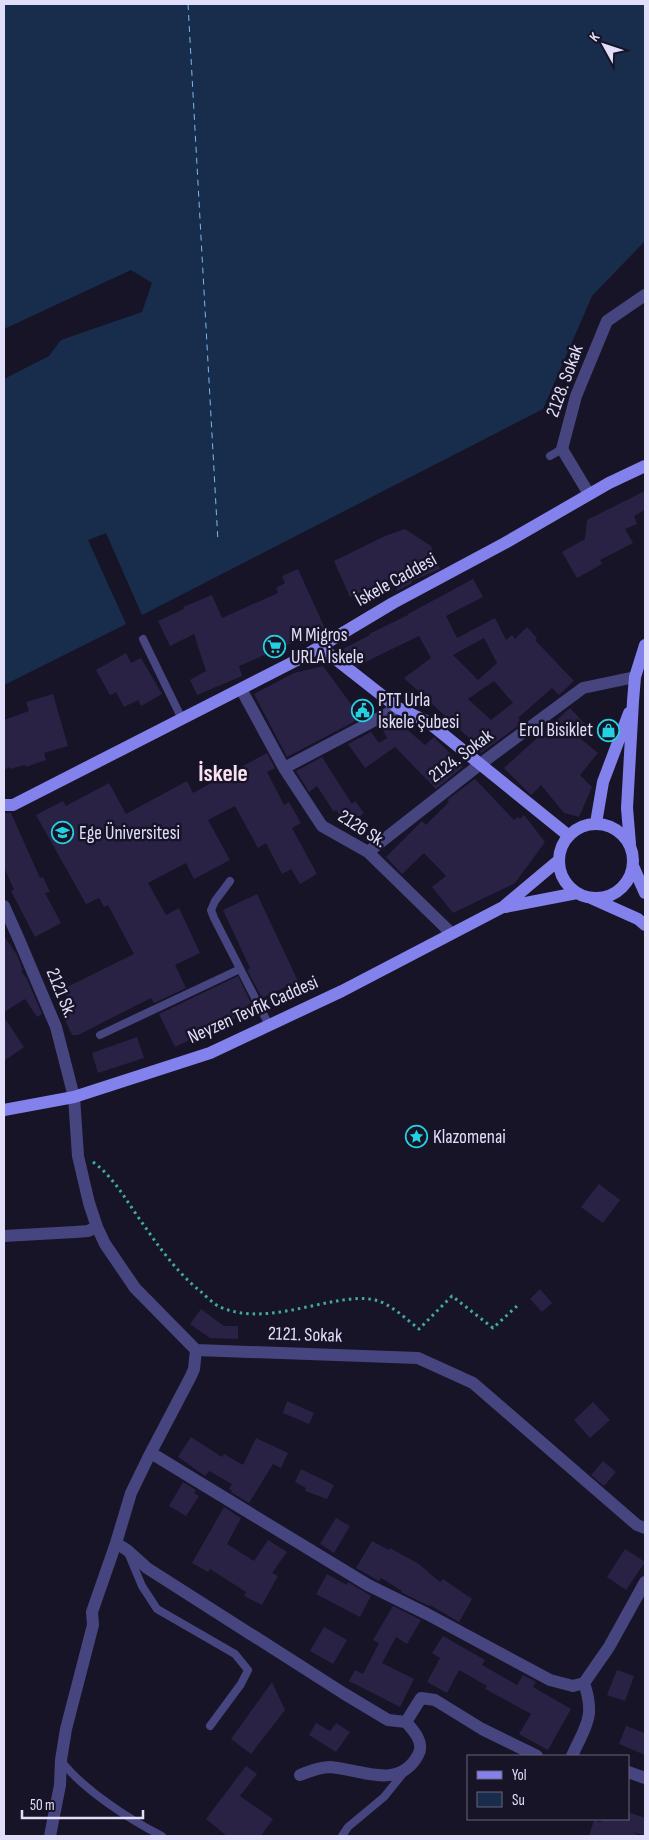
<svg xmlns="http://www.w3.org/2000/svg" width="649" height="1840" font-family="'Sofia Sans Condensed',sans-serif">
	<rect width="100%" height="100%" fill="#171427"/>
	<path fill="#182d4b" d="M 4,4 L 645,4 L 645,241 L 592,296 L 543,409 L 142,615 L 106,533 L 88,540 L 126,624 L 4,685 L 4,379 L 49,356 L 61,340 L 142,312 L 152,283 L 131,270 L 4,329 Z"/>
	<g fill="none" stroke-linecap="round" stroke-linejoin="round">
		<path stroke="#7abaec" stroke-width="1" stroke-dasharray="6 5" stroke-linecap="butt" d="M 188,4 L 218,542"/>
	</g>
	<path fill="#292245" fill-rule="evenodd" d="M 645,491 L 645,510 L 634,516 L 637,524 L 625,529 L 633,543 L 600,560 L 602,564 L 577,578 L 562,552 L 585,539 L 587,520 Z
		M 405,529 L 431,546 L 440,569 L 412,581 L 412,583 L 397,591 L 396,586 L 371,597 L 368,589 L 350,597 L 334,561 L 385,536 Z
		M 298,569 L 327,633 L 301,644 L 299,640 L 239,666 L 242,676 L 197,695 L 190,680 L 206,671 L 194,634 L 170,646 L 158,621 L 184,609 L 183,607 L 212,595 L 222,618 L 278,593 L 276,588 L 285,583 L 282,576 Z
		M 473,579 L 483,597 L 446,616 L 457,638 L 495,618 L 506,640 L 512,635 L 515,639 L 527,627 L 537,638 L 535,640 L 574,681 L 559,695 L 552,688 L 518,718 L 522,723 L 481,753 L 469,738 L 404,678 L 431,658 L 419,636 L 357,666 L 348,658 L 343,649 L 370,635 L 369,634 L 408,615 L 408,614 ZM 484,638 L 497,663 L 478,680 L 453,655 ZM 494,681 L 513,703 L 491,720 L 468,699 Z
		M 126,653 L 131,663 L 141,658 L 162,694 L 141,706 L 138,700 L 124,707 L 116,692 L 110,695 L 96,670 Z
		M 323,666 L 361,718 L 287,757 L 254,694 L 294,673 Z
		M 53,694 L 68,746 L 44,753 L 46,760 L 26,767 L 25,765 L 10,769 L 10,767 L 4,770 L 4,720 L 29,711 L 26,702 Z
		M 570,708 L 585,724 L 575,734 L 598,753 L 580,775 L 592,787 L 579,817 L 564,813 L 541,785 L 531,795 L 504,768 Z
		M 395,719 L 425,745 L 434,737 L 463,767 L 436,789 L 395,747 L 365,768 L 348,744 L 371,732 L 379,743 L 387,738 L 381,726 Z
		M 267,753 L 275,768 L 267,772 L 284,805 L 289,802 L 301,823 L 292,828 L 317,874 L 300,884 L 291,869 L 282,874 L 266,843 L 258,848 L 235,806 L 208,820 L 230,860 L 194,879 L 186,863 L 148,883 L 166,915 L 179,908 L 200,953 L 175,965 L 186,988 L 154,1003 L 151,998 L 78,1035 L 72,1035 L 62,1013 L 72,1006 L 63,989 L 134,954 L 108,905 L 104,907 L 99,898 L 86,904 L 36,815 L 63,801 L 66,806 L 109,783 L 126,814 L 187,781 L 193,793 Z
		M 322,757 L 352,804 L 355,801 L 364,813 L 348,826 L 336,810 L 334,812 L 317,786 L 309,792 L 296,771 Z
		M 475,779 L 514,820 L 518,817 L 520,819 L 524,815 L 545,842 L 515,883 L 453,913 L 432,887 L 446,876 L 424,853 L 402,874 L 386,857 L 422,821 L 426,825 L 449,802 L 447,800 Z
		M 4,813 L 11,813 L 40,878 L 43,877 L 50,892 L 45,893 L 61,923 L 35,937 L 11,891 L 14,890 L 4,867 Z
		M 257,894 L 298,981 L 262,998 L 247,970 L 250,968 L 223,910 Z
		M 4,936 L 17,955 L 23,970 L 21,971 L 27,979 L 42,1014 L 37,1017 L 25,999 L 4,1012 Z
		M 238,976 L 251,1003 L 248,1005 L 251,1011 L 175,1047 L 159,1014 Z
		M 4,1017 L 24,1047 L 4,1061 Z
		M 137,1037 L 144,1058 L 98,1073 L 92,1053 Z
		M 599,1184 L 620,1200 L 603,1223 L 581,1207 Z
		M 540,1289 L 552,1303 L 542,1312 L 530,1299 Z
		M 201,1309 L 224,1326 L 238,1326 L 238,1339 L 210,1338 L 190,1324 Z
		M 287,1401 L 314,1413 L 309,1424 L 283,1413 Z
		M 593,1402 L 610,1420 L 590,1438 L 574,1420 Z
		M 191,1437 L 222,1457 L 224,1454 L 243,1465 L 256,1438 L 288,1453 L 281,1468 L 273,1464 L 249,1503 L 231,1492 L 232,1491 L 229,1489 L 232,1484 L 209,1471 L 205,1476 L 178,1457 Z
		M 603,1461 L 616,1472 L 604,1486 L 591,1475 Z
		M 301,1469 L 334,1485 L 327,1499 L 305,1491 L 306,1488 L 295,1482 Z
		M 183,1482 L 196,1490 L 194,1493 L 199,1496 L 186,1516 L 169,1506 Z
		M 224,1507 L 241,1518 L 227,1544 L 254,1561 L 268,1540 L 287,1552 L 272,1573 L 278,1576 L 262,1605 L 244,1596 L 246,1592 L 210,1569 L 208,1572 L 192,1563 Z
		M 336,1518 L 350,1526 L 334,1553 L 320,1544 Z
		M 372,1541 L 389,1550 L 390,1548 L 419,1564 L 440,1582 L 443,1579 L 472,1599 L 459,1622 L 430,1605 L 429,1606 L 401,1592 L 402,1591 L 381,1578 L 379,1581 L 356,1568 Z
		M 625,1549 L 645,1562 L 626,1590 L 607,1577 Z
		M 327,1574 L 347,1585 L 348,1582 L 371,1596 L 360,1617 L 316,1594 Z
		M 393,1606 L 421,1620 L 407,1644 L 396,1637 L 382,1663 L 414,1679 L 400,1707 L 349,1681 L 355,1670 L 363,1674 L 379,1643 L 373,1640 Z
		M 324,1627 L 347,1640 L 333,1664 L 310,1651 Z
		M 443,1636 L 485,1660 L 482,1665 L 517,1685 L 523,1675 L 536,1682 L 533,1687 L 571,1709 L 548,1750 L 519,1734 L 531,1714 L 485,1689 L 487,1686 L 459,1670 L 447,1693 L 427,1682 L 440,1658 L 432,1653 Z
		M 617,1670 L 634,1676 L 625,1701 L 607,1695 Z
		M 272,1682 L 285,1710 L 251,1754 L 231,1739 Z
		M 316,1723 L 330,1731 L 336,1723 L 350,1732 L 336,1752 L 309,1735 Z
		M 626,1726 L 645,1733 L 645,1755 L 619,1744 Z
		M 246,1766 L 257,1774 L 240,1796 L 273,1819 L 261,1836 L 227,1836 L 206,1819 Z
		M 628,1812 L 645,1818 L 645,1836 L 628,1830 L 637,1834 L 637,1836 L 589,1836 L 594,1820 L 604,1823 L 601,1822 L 601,1819 L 628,1819 Z"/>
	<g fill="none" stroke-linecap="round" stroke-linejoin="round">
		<path stroke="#41aba3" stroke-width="3" stroke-dasharray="2.5 4" stroke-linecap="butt" d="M 93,1162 C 112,1176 123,1195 136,1214 C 155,1241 174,1270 200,1291 C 206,1296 213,1304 220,1307 C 257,1323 300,1307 337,1301 C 349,1299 362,1297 375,1300 C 391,1304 406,1319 419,1329 L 452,1296 L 493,1328 L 517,1306"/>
		<path stroke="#46457f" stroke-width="8" d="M 550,456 L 562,449
			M 143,639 L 182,719
			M 230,881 L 215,901 L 211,910 L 214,918 L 269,1025
			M 100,1035 L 240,969
			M 129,1555 L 142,1586 L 157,1609 L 235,1654 L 248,1670 L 241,1684 L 210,1726
			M 62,1762 C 84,1790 130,1820 162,1836
			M 342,1836 L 348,1827 L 384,1797 L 405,1771"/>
		<path stroke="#46457f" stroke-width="12" d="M 589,494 L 562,449 L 576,396 L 607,321 L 645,295
			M 241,689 L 284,768 L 322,826 L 368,852 L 451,933
			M 284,768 L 398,708
			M 368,852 L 479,765 L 583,688 L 635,677
			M 4,906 L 20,942 L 56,1027 L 74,1097 L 78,1156 L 89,1203 L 97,1227 L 105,1244 L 135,1288 L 196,1350 L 418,1358 L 473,1383 L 637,1525 L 645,1528
			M 4,1236 L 75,1232 L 88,1231 L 97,1227
			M 196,1350 L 194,1369 L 191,1376 L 149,1456 L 131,1493 L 116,1543 L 127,1550 L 147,1568 L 343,1693 L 388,1720 L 406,1722 C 414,1731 425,1743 418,1755 C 399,1791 359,1769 330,1767 C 320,1767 310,1771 300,1775
			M 151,1453 L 368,1585 L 427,1614 L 550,1680 L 573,1686 L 584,1683 L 609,1647 L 645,1582
			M 406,1722 L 421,1698 L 435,1700 L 482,1729 L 537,1756
			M 572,1756 C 585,1726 596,1718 584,1683
			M 628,1772 L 645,1778
			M 50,1836 L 60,1785 L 61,1760 L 66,1729 L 93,1625 L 92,1612 L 116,1543"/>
		<path stroke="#8382ed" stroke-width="12" d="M 319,646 L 398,708 L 428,722 L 569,836
			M 4,805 L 13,805 L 301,658 L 393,603 L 505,543 L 609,483 L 645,466
			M 596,823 L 603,782 L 629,713
			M559 861a37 37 0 1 1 74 0a37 37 0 1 1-74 0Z
			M 630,844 L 627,808 L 633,701 L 635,677 L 645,645
			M 633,866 L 645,893
			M 591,898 L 638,919 L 645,925
			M 505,907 L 577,893
			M 4,1110 L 74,1097 L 210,1053 L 342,991 L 503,907 L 559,860"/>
	</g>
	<defs>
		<symbol id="supermarket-ring" viewBox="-11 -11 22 22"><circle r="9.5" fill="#171427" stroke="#24d1e0" stroke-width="1.5"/><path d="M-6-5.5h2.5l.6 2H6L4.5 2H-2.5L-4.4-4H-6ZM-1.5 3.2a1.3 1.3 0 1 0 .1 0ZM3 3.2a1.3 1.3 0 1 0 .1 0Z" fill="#24d1e0"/></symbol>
		<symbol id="civic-ring" viewBox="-11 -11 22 22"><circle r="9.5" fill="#171427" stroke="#24d1e0" stroke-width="1.5"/><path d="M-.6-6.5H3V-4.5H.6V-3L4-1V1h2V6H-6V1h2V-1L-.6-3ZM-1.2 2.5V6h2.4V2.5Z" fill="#24d1e0"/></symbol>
		<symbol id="shop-ring" viewBox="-11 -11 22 22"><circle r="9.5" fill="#171427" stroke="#24d1e0" stroke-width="1.5"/><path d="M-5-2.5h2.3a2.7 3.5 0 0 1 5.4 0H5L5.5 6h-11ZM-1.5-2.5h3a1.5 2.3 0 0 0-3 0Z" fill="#24d1e0"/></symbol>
		<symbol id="university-ring" viewBox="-11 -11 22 22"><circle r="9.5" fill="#171427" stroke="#24d1e0" stroke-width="1.5"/><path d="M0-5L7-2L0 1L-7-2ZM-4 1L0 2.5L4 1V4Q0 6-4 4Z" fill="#24d1e0"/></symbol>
		<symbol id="sight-ring" viewBox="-11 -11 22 22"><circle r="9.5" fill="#171427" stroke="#24d1e0" stroke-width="1.5"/><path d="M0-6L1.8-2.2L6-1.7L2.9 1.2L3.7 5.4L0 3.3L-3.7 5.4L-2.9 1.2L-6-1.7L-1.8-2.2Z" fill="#24d1e0"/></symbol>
	</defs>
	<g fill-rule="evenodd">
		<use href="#supermarket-ring" x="262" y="634" width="25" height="25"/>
		<use href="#civic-ring" x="350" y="698" width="25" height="25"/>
		<use href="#shop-ring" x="596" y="718" width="25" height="25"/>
		<use href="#university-ring" x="50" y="820" width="25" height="25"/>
		<use href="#sight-ring" x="404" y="1124" width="25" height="25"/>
	</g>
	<g text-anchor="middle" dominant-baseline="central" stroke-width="5" stroke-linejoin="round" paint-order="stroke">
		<g font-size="19" fill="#e1defa" stroke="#171427">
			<text transform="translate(565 381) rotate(-70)">2128. Sokak</text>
			<text transform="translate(396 580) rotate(-29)">İskele Caddesi</text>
			<text transform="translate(461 756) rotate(-37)">2124. Sokak</text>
			<text transform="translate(362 829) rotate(33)">2126 Sk.</text>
			<text transform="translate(61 993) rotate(68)">2121 Sk.</text>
			<text transform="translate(253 1010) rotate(-24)">Neyzen Tevfik Caddesi</text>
			<text transform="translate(305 1335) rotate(2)">2121. Sokak</text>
		</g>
		<g font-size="19" fill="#e1defa" stroke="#171427" text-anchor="start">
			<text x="291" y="635">M Migros<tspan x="291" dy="22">URLA İskele</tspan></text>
			<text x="378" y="700">PTT Urla<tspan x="378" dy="22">İskele Şubesi</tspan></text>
			<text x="593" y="730" text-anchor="end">Erol Bisiklet</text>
			<text x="79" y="833">Ege Üniversitesi</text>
			<text x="433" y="1137">Klazomenai</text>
		</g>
		<g font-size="24" font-weight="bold" fill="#fbe0f1" stroke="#171427">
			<text x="223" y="773">İskele</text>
		</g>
	</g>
	<rect width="649" height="1840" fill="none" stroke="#e1defa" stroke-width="10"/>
	<rect x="467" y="1755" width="162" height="65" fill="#171427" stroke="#68657b"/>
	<rect x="477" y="1771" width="25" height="8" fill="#8382ed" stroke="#68657b"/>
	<text x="512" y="1780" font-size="15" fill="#e1defa">Yol</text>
	<rect x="477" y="1792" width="25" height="15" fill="#182d4b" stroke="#68657b"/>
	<text x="512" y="1805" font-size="15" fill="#e1defa">Su</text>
	<g transform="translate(604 45) rotate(310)" stroke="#171427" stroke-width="4" paint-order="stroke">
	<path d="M0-4L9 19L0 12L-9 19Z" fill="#e1defa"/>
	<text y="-8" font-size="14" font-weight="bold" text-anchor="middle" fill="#e1defa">K</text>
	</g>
	<path d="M22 1810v8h121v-8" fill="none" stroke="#e1defa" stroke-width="2.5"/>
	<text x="30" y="1810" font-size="15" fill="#e1defa" stroke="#171427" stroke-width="4" paint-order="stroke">50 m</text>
</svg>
